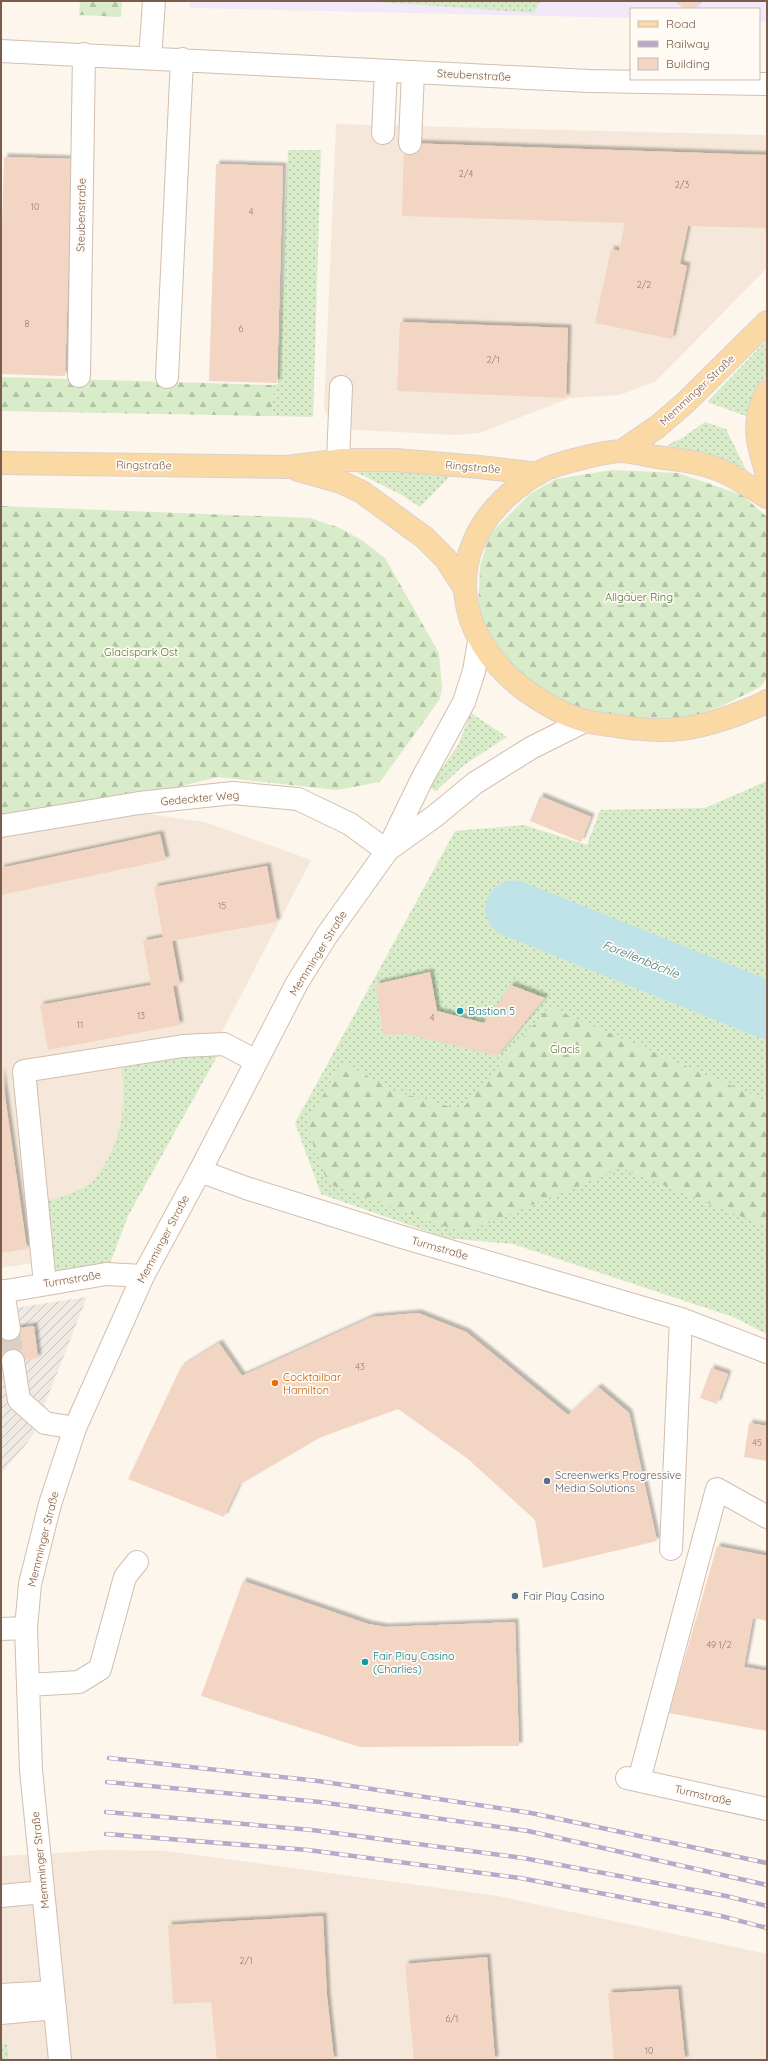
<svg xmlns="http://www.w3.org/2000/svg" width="768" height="2061" font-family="Quicksand,sans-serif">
	<defs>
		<pattern id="industrial-furrows" width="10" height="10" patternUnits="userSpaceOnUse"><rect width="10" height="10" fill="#efe9e4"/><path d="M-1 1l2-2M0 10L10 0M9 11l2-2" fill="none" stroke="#c7c0bb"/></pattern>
		<pattern id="grass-dots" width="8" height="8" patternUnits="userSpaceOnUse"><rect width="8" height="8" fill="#d8ecc9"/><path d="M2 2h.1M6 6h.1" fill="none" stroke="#b4c2a5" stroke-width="1.8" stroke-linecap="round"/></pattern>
		<pattern id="forest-firs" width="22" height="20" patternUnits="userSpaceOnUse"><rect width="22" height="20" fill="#d8ecc9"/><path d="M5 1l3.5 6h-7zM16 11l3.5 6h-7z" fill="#b4c2a5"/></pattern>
		<filter id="shadow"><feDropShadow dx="3.5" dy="-3.5" stdDeviation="1" flood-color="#0004"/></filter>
	</defs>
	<rect width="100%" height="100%" fill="#fdf6ec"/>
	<path fill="#f5e8da" d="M 336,124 L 767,135 L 767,268 L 656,381 L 620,395 L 570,398 L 480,433 L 456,435 L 336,429 L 324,409 Z
		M 140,813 L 205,822 L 311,860 L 221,1034 L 103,1252 L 1,1268 L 1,836 Z
		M 105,1850 L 167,1851 L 498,1896 L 767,1954 L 767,2060 L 1,2060 L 1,1856 Z"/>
	<path fill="url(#industrial-furrows)" d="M 87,1297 L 32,1437 L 1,1474 L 1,1310 Z"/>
	<path fill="#f3e8fa" d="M 190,1 L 767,1 L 767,22 L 759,21 L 759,9 L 631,9 L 631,18 L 190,8 Z"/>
	<path fill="url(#grass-dots)" d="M 364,1 L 541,1 L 534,13 Z
		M 288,150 L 321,150 L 313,417 L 272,416 L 274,385 L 278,384 Z
		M 767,340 L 767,378 L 749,417 L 707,402 Z
		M 705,422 L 726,429 L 749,476 L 731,465 L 667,445 L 682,438 Z
		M 350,469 L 453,473 L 420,507 L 400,494 Z
		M 471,713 L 507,737 L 464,765 L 436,791 L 429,787 L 458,745 Z
		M 767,781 L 767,1334 L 733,1317 L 513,1244 L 446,1238 L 321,1194 L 295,1123 L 455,831 L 524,825 L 587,845 L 600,810 L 705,808 Z
		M 224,1044 L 128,1216 L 106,1274 L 45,1284 L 37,1203 C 56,1199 74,1194 91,1183 C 96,1180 99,1173 102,1168 C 126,1135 125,1094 121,1056 Z
		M 1,2044 L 7,2044 L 9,2060 L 1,2060 Z"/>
	<path fill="url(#forest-firs)" d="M 80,1 L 122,1 L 121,17 L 79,15 Z
		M 1,377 L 274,385 L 272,416 L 1,411 Z
		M 612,470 L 678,473 L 742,495 L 767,517 L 767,678 L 760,687 L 722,706 L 672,723 L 622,723 L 569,708 L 524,682 L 498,649 L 478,612 L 480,567 L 489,535 L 530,494 L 556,479 Z
		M 1,506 L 310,518 L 340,528 L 363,541 L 385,558 L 439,653 L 442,687 L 440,699 L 380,782 L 337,790 L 218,777 L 141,796 L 1,820 Z
		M 549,1007 L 767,1101 L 767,1227 L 621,1168 L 464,1233 L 328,1184 L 306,1124 L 343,1062 L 394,1091 L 461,1110 Z"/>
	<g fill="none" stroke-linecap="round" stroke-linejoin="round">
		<path stroke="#bfe3e8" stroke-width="57" d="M 514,909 L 767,1010"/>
	</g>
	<path fill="#f3d5c3" filter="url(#shadow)" d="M 674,1 L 700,1 L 694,9 L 684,9 Z
		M 404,143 L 767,155 L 767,228 L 688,226 L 680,264 L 687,266 L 672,339 L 595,323 L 611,249 L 619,251 L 625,223 L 402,216 Z
		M 4,157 L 72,159 L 65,376 L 1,374 L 1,261 Z
		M 216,164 L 283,166 L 277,383 L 209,381 Z
		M 400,322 L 568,328 L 566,398 L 397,391 Z
		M 540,796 L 591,817 L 581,842 L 530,821 Z
		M 160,834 L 166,860 L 1,895 L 1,868 Z
		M 267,866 L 277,922 L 172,941 L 180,985 L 173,986 L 180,1025 L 48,1050 L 40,1005 L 151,985 L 143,941 L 163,937 L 154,887 Z
		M 430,972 L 437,1011 L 484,1023 L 511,985 L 545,998 L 497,1056 L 407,1034 L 383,1035 L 376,984 Z
		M 1,1069 L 27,1249 L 1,1253 Z
		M 418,1313 L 466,1332 L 568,1415 L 598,1387 L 629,1413 L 657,1541 L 543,1568 L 535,1520 L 468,1459 L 398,1409 L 319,1438 L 239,1485 L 224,1517 L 128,1479 L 181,1367 L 219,1343 L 242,1376 L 372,1317 Z
		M 34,1326 L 38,1358 L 1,1363 L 1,1330 Z
		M 711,1368 L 728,1374 L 717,1404 L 700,1398 Z
		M 749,1423 L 767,1426 L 767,1461 L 744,1457 Z
		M 717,1546 L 767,1556 L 767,1621 L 753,1618 L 744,1667 L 767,1671 L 767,1731 L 669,1713 Z
		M 243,1581 L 368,1624 L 385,1627 L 515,1622 L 519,1746 L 360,1747 L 201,1696 Z
		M 323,1916 L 327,1996 L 334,2060 L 217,2060 L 211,2002 L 173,2004 L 168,1925 Z
		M 487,1957 L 495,2060 L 414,2060 L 405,1964 Z
		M 678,1989 L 685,2060 L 614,2060 L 608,1993 Z"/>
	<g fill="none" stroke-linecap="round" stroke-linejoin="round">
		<path stroke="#dcd0c4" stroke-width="22" stroke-dasharray="22 11" stroke-linecap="butt" d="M 9,1329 L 13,1361"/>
		<defs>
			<path id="minor" d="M 1,51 L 589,81 L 767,84
				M 150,58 L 154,1
				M 383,133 L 386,71
				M 410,143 L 413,72
				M 79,376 L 84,54
				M 167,377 L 182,59
				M 338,461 L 341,387
				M 1,826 L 139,803 L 233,793 L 298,799 L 350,824 L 387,851
				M 389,849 L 435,816 L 475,783 L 531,748 L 585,721
				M 200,1171 L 246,1188 L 402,1237 L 681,1319 L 767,1352
				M 45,1284 L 24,1071 L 183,1046 L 224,1044 L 256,1061
				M 3,1291 L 9,1329
				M 1,1292 L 106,1274 L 143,1276
				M 13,1361 L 19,1400 L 45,1423 L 75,1428
				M 671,1549 L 681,1319
				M 1,1629 L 26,1628
				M 28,1685 L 79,1682 L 100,1669 L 125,1577 L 137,1562
				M 627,1778 L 767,1809
				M 639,1780 L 717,1489 L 767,1517
				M 1,1896 L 43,1892
				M 1,1995 L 53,1992
				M 1,2013 L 55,2008
				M 60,2060 L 31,1770 L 26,1628 L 30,1584 L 50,1504 L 75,1428 L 143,1276 L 200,1171 L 297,983 L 327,935 L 387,851 L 422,779 L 464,702 L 474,671 L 479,641"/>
			<path id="major" d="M 767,392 C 751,422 757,443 767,474
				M 622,451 L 657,427 L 685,403 L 767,322
				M 1,463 L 287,467 L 344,460 L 395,460 L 479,467 L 538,474
				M 298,470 L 341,482 L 362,492 L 425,538 L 445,558 L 464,587
				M 767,497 C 753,489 739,479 724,472 C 703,462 679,460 657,457 C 646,455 634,452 623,451 C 606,451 564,462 548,468 C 532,475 517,487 504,499 C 443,558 457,637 521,687 C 540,701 562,715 585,721 C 597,724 611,725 623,727 C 669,734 700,729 743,712 C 751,708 760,706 767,701"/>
		</defs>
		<use href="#minor" stroke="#d1beb0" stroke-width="24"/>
		<use href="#major" stroke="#dad1cd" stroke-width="24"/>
		<use href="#minor" stroke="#fff" stroke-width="22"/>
		<use href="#major" stroke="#fbd9a5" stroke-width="22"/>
		<defs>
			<path id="rail" d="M 109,1758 L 318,1781 L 531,1813 L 767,1863
				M 107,1782 L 320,1802 L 528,1831 L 767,1885
				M 106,1812 L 312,1830 L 523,1858 L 726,1896 L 767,1906
				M 106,1834 L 308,1850 L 520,1878 L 721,1916 L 767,1928"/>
		</defs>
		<use href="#rail" stroke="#b9a8c9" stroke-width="4.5"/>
		<use href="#rail" stroke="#fffaf3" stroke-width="3" stroke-dasharray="9" stroke-linecap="butt"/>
	</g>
	<g fill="#0f9aa8" stroke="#fffaf3" stroke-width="1.5">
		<circle cx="460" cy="1011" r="4"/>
		<circle cx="365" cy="1662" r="4"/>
	</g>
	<circle fill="#e8710a" stroke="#fffaf3" stroke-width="1.5" cx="275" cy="1383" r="4"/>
	<g fill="#5c6f8a" stroke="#fffaf3" stroke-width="1.5">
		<circle cx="547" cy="1481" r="4"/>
		<circle cx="515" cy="1596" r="4"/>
	</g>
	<g text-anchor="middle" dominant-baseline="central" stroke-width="3.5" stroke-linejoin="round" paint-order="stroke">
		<g font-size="9" fill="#987a6a">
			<text x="466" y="173">2/4</text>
			<text x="682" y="184">2/3</text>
			<text x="35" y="206">10</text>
			<text x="251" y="211">4</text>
			<text x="644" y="284">2/2</text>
			<text x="27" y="323">8</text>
			<text x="241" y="328">6</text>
			<text x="493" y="359">2/1</text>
			<text x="222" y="905">15</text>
			<text x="141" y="1015">13</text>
			<text x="432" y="1017">4</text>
			<text x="80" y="1024">11</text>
			<text x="360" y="1366">43</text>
			<text x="757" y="1442">45</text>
			<text x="719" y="1644">49 1/2</text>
			<text x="246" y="1960">2/1</text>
			<text x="452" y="2018">6/1</text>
			<text x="649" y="2050">10</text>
		</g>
		<g font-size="11" fill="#7a5c4d" stroke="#fffaf3">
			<text transform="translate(474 75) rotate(3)">Steubenstraße</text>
			<text transform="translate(81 215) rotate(-89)">Steubenstraße</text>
			<text transform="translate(697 390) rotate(-43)">Memminger Straße</text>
			<text transform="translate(144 465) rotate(1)">Ringstraße</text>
			<text transform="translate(473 467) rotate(5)">Ringstraße</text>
			<text transform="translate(200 798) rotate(-5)">Gedeckter Weg</text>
			<text transform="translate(318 953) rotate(-58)">Memminger Straße</text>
			<text transform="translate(163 1239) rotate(-62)">Memminger Straße</text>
			<text transform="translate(440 1248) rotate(16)">Turmstraße</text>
			<text transform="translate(72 1279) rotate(-9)">Turmstraße</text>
			<text transform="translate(43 1539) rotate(-76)">Memminger Straße</text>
			<text transform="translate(703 1795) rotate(13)">Turmstraße</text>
			<text transform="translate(40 1860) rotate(-96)">Memminger Straße</text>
		</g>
		<g font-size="11" fill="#537a41" stroke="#fffaf3">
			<text x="639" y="597">Allgäuer Ring</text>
			<text x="141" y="652">Glacispark Ost</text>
			<text x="565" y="1049">Glacis</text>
		</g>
		<g font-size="11" fill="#0d838f" stroke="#fffaf3" text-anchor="start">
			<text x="468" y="1011">Bastion 5</text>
			<text x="373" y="1656">Fair Play Casino<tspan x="373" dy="13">(Charlies)</tspan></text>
		</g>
		<g font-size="11" fill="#c56008" stroke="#fffaf3" text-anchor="start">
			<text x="283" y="1377">Cocktailbar<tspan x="283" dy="13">Hamilton</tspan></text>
		</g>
		<g font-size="11" fill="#4e5e75" stroke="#fffaf3" text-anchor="start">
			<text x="555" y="1475">Screenwerks Progressive<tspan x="555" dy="13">Media Solutions</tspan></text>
			<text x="523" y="1596">Fair Play Casino</text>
		</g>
		<g font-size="12" font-style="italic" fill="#437c86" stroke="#fffaf3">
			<text transform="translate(641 959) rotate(22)">Forellenbächle</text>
		</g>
	</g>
	<rect width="768" height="2061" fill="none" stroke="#7a5c4d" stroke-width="4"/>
	<rect x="630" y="8" width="130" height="72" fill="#fffaf3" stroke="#cabbb1"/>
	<rect x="638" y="21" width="20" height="6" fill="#fbd9a5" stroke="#cabbb1"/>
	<text x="666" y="28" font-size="12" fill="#7a5c4d">Road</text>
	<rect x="638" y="41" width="20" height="6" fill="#b9a8c9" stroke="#cabbb1"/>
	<text x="666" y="48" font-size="12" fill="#7a5c4d">Railway</text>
	<rect x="638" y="58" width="20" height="12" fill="#f3d5c3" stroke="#cabbb1"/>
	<text x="666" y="68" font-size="12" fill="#7a5c4d">Building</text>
</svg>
